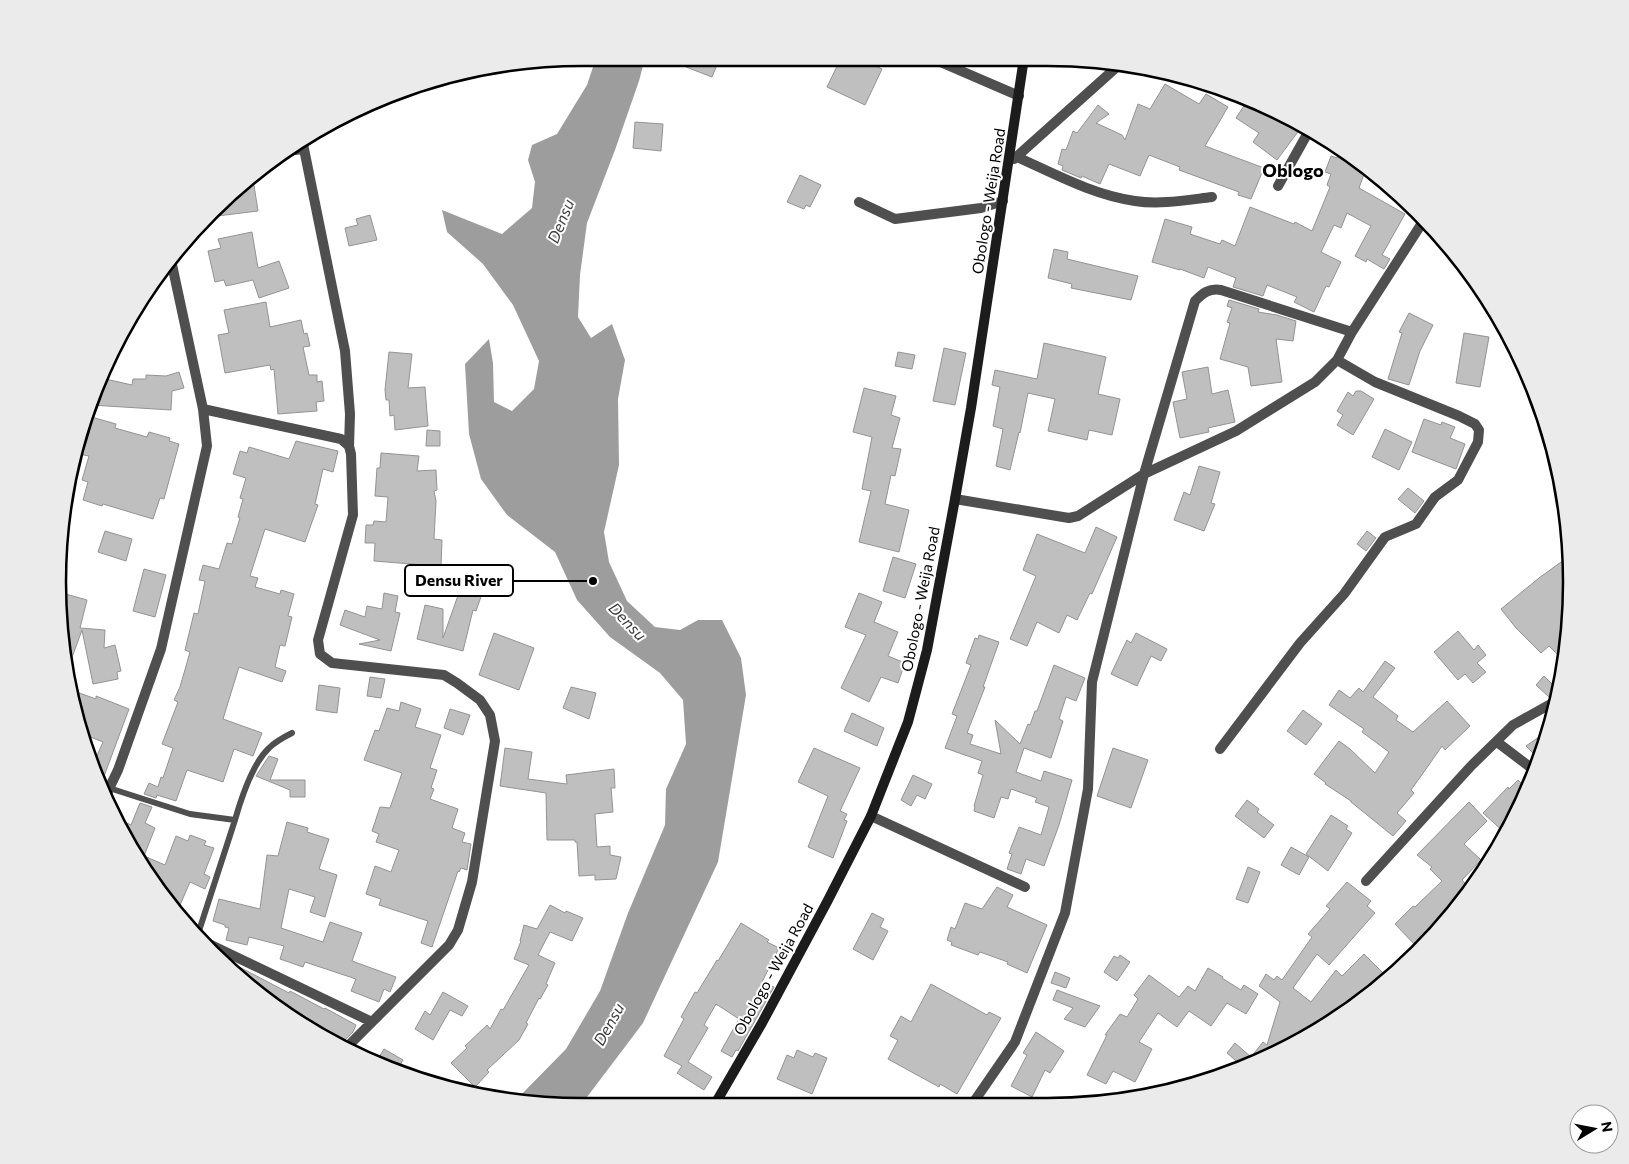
<svg xmlns="http://www.w3.org/2000/svg" width="1629" height="1164" font-family="Commissioner,sans-serif">
	<rect width="100%" height="100%" fill="#fff"/>
	<path fill="#9d9d9d" d="M 596,58 L 645,58 L 639,81 L 615,150 L 587,223 L 580,275 L 578,317 L 591,338 L 612,324 L 625,360 L 618,399 L 619,465 L 604,532 L 609,562 L 627,601 L 655,627 L 680,630 L 698,620 L 722,620 L 741,658 L 746,695 L 718,862 L 643,1023 L 581,1105 L 548,1105 L 516,1100 L 566,1049 L 600,991 L 628,913 L 665,825 L 666,789 L 686,744 L 683,700 L 660,673 L 610,637 L 577,600 L 555,552 L 507,515 L 481,479 L 469,434 L 465,364 L 489,339 L 493,363 L 494,402 L 512,411 L 534,389 L 539,361 L 513,305 L 483,264 L 447,232 L 442,210 L 502,234 L 532,208 L 535,182 L 528,160 L 532,145 L 557,134 L 587,85 Z"/>
	<path fill="#bfbfbf" stroke="#939393" d="M 690,58 L 720,58 L 712,77 L 686,67 Z
		M 841,58 L 858,58 L 882,69 L 865,105 L 827,87 Z
		M 1165,84 L 1199,104 L 1206,94 L 1228,107 L 1205,146 L 1264,168 L 1251,199 L 1238,195 L 1239,192 L 1179,170 L 1180,167 L 1149,155 L 1140,176 L 1109,164 L 1100,184 L 1082,176 L 1081,178 L 1062,170 L 1063,166 L 1058,164 L 1062,149 L 1066,150 L 1073,131 L 1077,133 L 1098,105 L 1109,114 L 1096,123 L 1122,135 L 1125,140 L 1138,104 L 1150,109 Z
		M 1249,98 L 1303,125 L 1277,160 L 1253,142 L 1259,133 L 1236,118 Z
		M 635,122 L 663,124 L 661,151 L 633,148 Z
		M 1340,149 L 1367,166 L 1359,188 L 1405,214 L 1382,255 L 1390,259 L 1384,269 L 1367,259 L 1366,262 L 1355,256 L 1371,226 L 1347,213 L 1341,228 L 1334,225 L 1321,252 L 1341,262 L 1329,287 L 1326,286 L 1314,312 L 1294,302 L 1297,297 L 1267,285 L 1263,296 L 1233,287 L 1236,278 L 1208,267 L 1204,278 L 1180,269 L 1180,270 L 1152,262 L 1165,219 L 1192,227 L 1190,234 L 1220,244 L 1222,240 L 1235,246 L 1250,207 L 1294,224 L 1295,222 L 1312,231 L 1330,187 L 1327,185 L 1331,174 L 1325,172 L 1331,156 L 1337,158 Z
		M 800,175 L 821,185 L 810,207 L 806,205 L 804,209 L 787,202 Z
		M 253,179 L 258,211 L 209,217 L 244,187 Z
		M 370,215 L 377,240 L 349,246 L 345,228 L 358,225 L 356,219 Z
		M 252,232 L 258,268 L 279,261 L 289,288 L 259,298 L 253,280 L 226,286 L 224,280 L 215,282 L 208,251 L 221,248 L 218,239 Z
		M 1054,249 L 1068,252 L 1067,259 L 1138,276 L 1131,300 L 1071,288 L 1072,284 L 1048,278 Z
		M 1229,300 L 1259,309 L 1258,312 L 1277,315 L 1296,321 L 1293,341 L 1276,339 L 1282,382 L 1251,386 L 1248,367 L 1220,359 L 1230,323 L 1227,322 L 1232,308 L 1227,306 Z
		M 266,302 L 270,327 L 301,320 L 304,334 L 307,333 L 310,346 L 303,347 L 309,375 L 317,375 L 317,382 L 322,381 L 324,401 L 316,402 L 317,411 L 278,414 L 274,369 L 271,370 L 270,365 L 225,373 L 218,335 L 229,333 L 224,310 Z
		M 1409,313 L 1433,325 L 1420,351 L 1409,385 L 1388,379 L 1402,333 L 1399,332 Z
		M 1464,333 L 1489,337 L 1480,387 L 1456,383 Z
		M 1044,343 L 1106,357 L 1098,394 L 1120,399 L 1112,435 L 1089,430 L 1087,440 L 1048,431 L 1055,399 L 1028,393 L 1020,433 L 1019,432 L 1010,470 L 996,466 L 1003,429 L 993,426 L 1000,387 L 992,385 L 995,370 L 1037,379 Z
		M 944,348 L 966,353 L 955,405 L 933,401 Z
		M 389,352 L 412,354 L 408,388 L 425,387 L 428,426 L 395,430 L 394,415 L 390,416 L 389,400 L 386,400 L 385,390 Z
		M 898,352 L 915,355 L 912,369 L 895,366 Z
		M 1208,367 L 1212,394 L 1228,390 L 1235,422 L 1208,428 L 1209,432 L 1180,438 L 1173,402 L 1187,399 L 1182,372 Z
		M 179,372 L 184,388 L 172,391 L 171,410 L 91,405 L 94,392 L 98,393 L 101,378 L 132,385 L 133,379 L 146,379 L 146,375 L 166,376 Z
		M 864,388 L 896,396 L 891,415 L 900,418 L 892,448 L 901,449 L 895,476 L 891,475 L 885,504 L 909,510 L 899,552 L 859,542 L 871,491 L 862,489 L 872,437 L 853,432 Z
		M 1356,391 L 1361,391 L 1374,399 L 1353,435 L 1337,425 L 1343,415 L 1337,411 L 1348,392 L 1353,396 Z
		M 88,416 L 116,424 L 115,428 L 147,437 L 149,432 L 170,438 L 169,441 L 179,444 L 164,499 L 160,498 L 153,519 L 103,504 L 102,506 L 83,500 L 88,482 L 82,480 L 89,456 L 78,454 Z
		M 1424,419 L 1441,425 L 1442,422 L 1455,427 L 1450,438 L 1465,444 L 1456,469 L 1412,452 Z
		M 1385,429 L 1412,442 L 1399,470 L 1372,457 Z
		M 427,430 L 440,431 L 440,446 L 426,446 Z
		M 296,441 L 338,451 L 333,472 L 323,469 L 315,504 L 318,505 L 305,542 L 265,529 L 250,576 L 258,578 L 255,587 L 280,594 L 281,590 L 294,594 L 288,616 L 292,617 L 285,646 L 280,645 L 275,667 L 286,671 L 282,682 L 239,667 L 223,719 L 262,733 L 253,756 L 234,749 L 223,782 L 187,770 L 176,801 L 157,795 L 156,798 L 144,794 L 149,783 L 158,787 L 161,777 L 163,778 L 173,748 L 162,744 L 178,702 L 174,700 L 180,687 L 190,652 L 185,650 L 194,613 L 198,614 L 205,581 L 199,580 L 203,565 L 219,569 L 227,543 L 232,544 L 240,518 L 238,517 L 243,499 L 240,498 L 246,478 L 233,474 L 240,451 L 247,453 L 249,447 L 289,459 Z
		M 381,453 L 419,456 L 417,471 L 436,470 L 437,490 L 434,491 L 436,501 L 434,539 L 442,540 L 441,566 L 424,566 L 424,565 L 374,561 L 375,543 L 365,543 L 366,525 L 373,525 L 374,521 L 386,522 L 388,497 L 375,496 L 377,468 L 380,468 Z
		M 1199,466 L 1220,472 L 1211,503 L 1215,504 L 1204,531 L 1174,520 L 1184,492 L 1190,495 Z
		M 1408,488 L 1424,501 L 1415,513 L 1398,499 Z
		M 1096,527 L 1117,537 L 1092,594 L 1090,593 L 1077,620 L 1067,615 L 1059,633 L 1037,622 L 1027,646 L 1010,639 L 1036,576 L 1023,570 L 1037,534 L 1085,553 Z
		M 105,531 L 132,539 L 126,561 L 98,552 Z
		M 1367,531 L 1376,538 L 1366,551 L 1357,544 Z
		M 893,557 L 916,564 L 905,598 L 883,591 Z
		M 1568,557 L 1570,616 L 1565,646 L 1557,654 L 1549,646 L 1541,653 L 1516,628 L 1501,609 L 1539,578 Z
		M 144,569 L 166,575 L 155,617 L 133,611 Z
		M 462,584 L 483,591 L 476,611 L 473,610 L 463,651 L 417,639 L 425,605 L 443,609 L 443,638 Z
		M 62,593 L 87,600 L 80,628 L 105,630 L 104,648 L 115,645 L 121,671 L 117,672 L 118,679 L 93,684 L 82,630 L 67,671 L 62,651 Z
		M 384,593 L 398,596 L 395,612 L 400,613 L 391,651 L 359,644 L 380,640 L 340,625 L 345,610 L 365,617 L 367,606 L 382,609 Z
		M 859,593 L 882,602 L 874,622 L 898,632 L 888,656 L 905,663 L 898,683 L 881,677 L 869,702 L 841,688 L 866,635 L 845,627 Z
		M 1458,631 L 1474,650 L 1478,645 L 1486,655 L 1477,663 L 1486,672 L 1473,683 L 1465,674 L 1458,680 L 1434,652 Z
		M 494,633 L 534,648 L 519,690 L 479,675 Z
		M 1136,633 L 1167,649 L 1161,661 L 1151,656 L 1137,686 L 1111,674 L 1127,640 L 1131,643 Z
		M 979,635 L 999,642 L 983,687 L 985,687 L 967,733 L 973,735 L 970,744 L 1001,754 L 995,720 L 1020,744 L 1028,724 L 1030,725 L 1035,711 L 1037,711 L 1054,665 L 1085,678 L 1076,701 L 1066,697 L 1059,719 L 1063,721 L 1051,758 L 1024,748 L 1016,772 L 1041,781 L 1044,771 L 1072,780 L 1059,825 L 1044,866 L 1026,859 L 1021,874 L 1007,869 L 1012,854 L 1009,853 L 1019,827 L 1041,835 L 1049,807 L 1035,802 L 1037,798 L 1011,789 L 1008,799 L 1001,797 L 994,818 L 974,811 L 975,806 L 974,806 L 983,775 L 978,773 L 982,761 L 945,748 L 957,716 L 952,714 L 971,665 L 966,663 L 975,638 L 978,639 Z
		M 1385,661 L 1395,668 L 1373,697 L 1398,716 L 1396,720 L 1413,732 L 1447,701 L 1470,726 L 1445,750 L 1442,746 L 1426,769 L 1411,790 L 1414,793 L 1397,813 L 1406,821 L 1393,836 L 1351,802 L 1351,801 L 1325,784 L 1326,783 L 1314,774 L 1339,741 L 1350,749 L 1375,773 L 1389,752 L 1362,732 L 1364,729 L 1329,705 L 1339,690 L 1350,698 L 1359,688 L 1363,692 Z
		M 1544,676 L 1558,690 L 1557,694 L 1549,697 L 1536,685 Z
		M 370,677 L 385,679 L 381,698 L 367,696 Z
		M 319,685 L 340,688 L 337,713 L 316,710 Z
		M 571,687 L 596,693 L 589,719 L 563,708 Z
		M 71,690 L 96,699 L 96,696 L 129,709 L 100,787 L 92,767 L 103,742 L 88,736 L 89,734 L 81,731 Z
		M 401,702 L 421,709 L 415,727 L 441,735 L 430,768 L 437,770 L 431,788 L 434,789 L 430,799 L 458,809 L 452,828 L 465,833 L 462,842 L 471,844 L 467,870 L 461,868 L 459,872 L 458,871 L 432,947 L 421,943 L 428,921 L 379,905 L 381,899 L 366,894 L 375,866 L 391,872 L 399,850 L 376,842 L 379,834 L 372,831 L 380,807 L 390,808 L 402,773 L 364,760 L 375,730 L 379,731 L 387,708 L 399,711 Z
		M 450,709 L 470,715 L 463,735 L 444,728 Z
		M 1303,710 L 1322,724 L 1306,745 L 1287,731 Z
		M 852,713 L 884,728 L 877,746 L 844,731 Z
		M 1549,730 L 1541,751 L 1538,758 L 1526,746 Z
		M 505,748 L 532,752 L 528,779 L 567,784 L 566,775 L 614,769 L 615,788 L 611,788 L 613,812 L 595,814 L 597,847 L 610,846 L 610,855 L 621,857 L 616,879 L 595,880 L 595,875 L 579,876 L 577,842 L 575,842 L 575,840 L 547,840 L 546,793 L 500,786 Z
		M 814,748 L 860,768 L 840,811 L 847,814 L 844,820 L 847,821 L 833,858 L 808,847 L 828,796 L 798,782 Z
		M 1113,748 L 1148,760 L 1131,808 L 1097,796 Z
		M 269,756 L 278,759 L 270,780 L 305,780 L 305,797 L 290,797 L 290,790 L 256,776 Z
		M 913,775 L 932,784 L 925,799 L 917,795 L 911,806 L 901,800 Z
		M 1518,780 L 1527,789 L 1518,814 L 1505,833 L 1483,813 L 1508,787 L 1509,789 Z
		M 1247,800 L 1259,809 L 1257,812 L 1274,825 L 1264,838 L 1235,816 Z
		M 1469,802 L 1487,821 L 1464,844 L 1481,860 L 1462,880 L 1469,888 L 1453,904 L 1457,908 L 1434,932 L 1431,928 L 1414,944 L 1395,924 L 1413,906 L 1415,907 L 1442,881 L 1430,869 L 1432,867 L 1417,855 Z
		M 140,803 L 152,807 L 145,823 L 155,828 L 144,856 L 165,865 L 176,836 L 188,841 L 190,835 L 206,841 L 204,845 L 214,848 L 204,874 L 210,877 L 205,889 L 190,882 L 177,912 L 124,832 L 127,823 L 131,825 Z
		M 1331,815 L 1348,826 L 1346,829 L 1352,833 L 1328,871 L 1306,854 Z
		M 287,822 L 308,828 L 307,832 L 329,839 L 319,869 L 337,875 L 325,917 L 310,912 L 315,897 L 289,889 L 281,928 L 323,942 L 330,922 L 362,933 L 352,961 L 396,977 L 390,992 L 384,989 L 379,1002 L 351,991 L 356,979 L 305,962 L 303,967 L 280,959 L 284,946 L 249,937 L 247,945 L 226,940 L 229,928 L 225,927 L 225,925 L 213,921 L 219,899 L 260,909 L 267,855 L 278,856 Z
		M 1291,847 L 1309,857 L 1299,875 L 1281,865 Z
		M 1248,867 L 1260,872 L 1248,903 L 1236,899 Z
		M 1347,882 L 1371,901 L 1367,906 L 1375,913 L 1329,965 L 1317,954 L 1293,988 L 1311,1002 L 1336,970 L 1342,976 L 1364,954 L 1389,979 L 1279,1053 L 1242,1066 L 1227,1053 L 1235,1043 L 1251,1057 L 1263,1042 L 1267,1045 L 1280,1002 L 1259,986 L 1266,974 L 1274,980 L 1277,976 L 1282,980 L 1312,937 L 1308,934 L 1330,909 L 1326,906 Z
		M 997,887 L 1013,895 L 1007,907 L 1047,925 L 1027,973 L 1007,964 L 1008,962 L 980,952 L 978,955 L 951,945 L 952,942 L 947,940 L 951,927 L 955,929 L 965,903 L 982,909 Z
		M 550,905 L 565,913 L 566,911 L 583,918 L 572,941 L 550,932 L 538,955 L 555,963 L 546,984 L 548,985 L 540,999 L 539,998 L 526,1023 L 528,1024 L 519,1040 L 487,1070 L 489,1072 L 475,1087 L 451,1063 L 467,1048 L 465,1046 L 487,1025 L 490,1029 L 501,1009 L 503,1010 L 529,965 L 514,959 L 521,941 L 520,941 L 524,925 L 537,929 Z
		M 872,913 L 884,919 L 880,927 L 888,931 L 873,960 L 853,949 Z
		M 741,923 L 769,940 L 767,942 L 779,948 L 762,982 L 774,987 L 738,1051 L 736,1050 L 732,1057 L 721,1051 L 739,1019 L 716,1004 L 704,1025 L 708,1028 L 688,1062 L 712,1077 L 704,1090 L 677,1073 L 682,1066 L 664,1056 L 684,1019 L 681,1017 L 695,992 L 697,993 L 717,960 L 718,961 Z
		M 1120,955 L 1130,962 L 1117,981 L 1104,972 L 1114,956 L 1118,958 Z
		M 226,960 L 289,993 L 290,991 L 324,1009 L 325,1008 L 356,1025 L 353,1032 L 339,1046 L 263,998 L 224,962 Z
		M 1208,968 L 1223,977 L 1222,978 L 1241,990 L 1244,985 L 1258,994 L 1246,1014 L 1227,1003 L 1211,1026 L 1189,1011 L 1177,1027 L 1158,1013 L 1139,1042 L 1152,1049 L 1135,1082 L 1113,1071 L 1106,1084 L 1087,1075 L 1107,1035 L 1105,1035 L 1120,1014 L 1127,1017 L 1138,999 L 1134,995 L 1149,975 L 1179,997 L 1188,986 L 1195,991 Z
		M 1055,972 L 1070,978 L 1066,988 L 1051,983 Z
		M 931,984 L 987,1015 L 989,1012 L 1001,1018 L 957,1094 L 940,1084 L 939,1087 L 888,1059 L 898,1040 L 890,1036 L 901,1016 L 911,1022 Z
		M 1057,990 L 1100,1006 L 1085,1027 L 1064,1019 L 1073,1008 L 1053,1000 Z
		M 443,992 L 468,1006 L 462,1016 L 450,1010 L 433,1040 L 415,1029 L 425,1011 L 430,1015 Z
		M 1036,1032 L 1064,1051 L 1050,1073 L 1045,1070 L 1032,1097 L 1011,1086 L 1027,1055 L 1023,1053 Z
		M 384,1049 L 403,1060 L 397,1070 L 376,1062 Z
		M 797,1050 L 813,1057 L 815,1053 L 827,1058 L 812,1094 L 777,1079 L 787,1055 L 794,1058 Z"/>
	<g fill="none" stroke-linecap="round" stroke-linejoin="round">
		<path stroke="#4f4f4f" stroke-width="6" d="M 109,788 L 190,814 L 235,820 C 241,799 253,763 269,748 C 275,742 284,737 292,733
			M 197,937 L 235,820"/>
		<path stroke="#4f4f4f" stroke-width="10" d="M 931,58 L 1019,96
			M 302,139 L 345,351 L 350,414 L 349,446
			M 285,151 L 304,149
			M 1017,157 C 1055,174 1093,195 1135,201 C 1160,205 1187,200 1212,197
			M 1014,159 L 1119,65
			M 1278,186 L 1310,129
			M 859,202 L 895,219 L 981,208 L 1003,201
			M 203,409 L 341,439 L 349,446 L 351,454 L 353,515 L 318,640 L 320,654 L 332,663 L 444,675 L 457,683 L 480,700 L 490,715 L 495,741 L 472,882 L 458,930 L 449,945 L 345,1049
			M 955,499 L 1069,518 L 1078,516 L 1144,474 L 1236,431 L 1315,382 L 1337,360 L 1352,332 L 1424,220
			M 1497,742 L 1534,770
			M 1220,749 L 1300,643 L 1344,594 L 1385,537 L 1416,524 L 1435,497 L 1458,480 L 1478,442 L 1479,430 L 1475,424 L 1459,416 L 1375,382 L 1337,360
			M 105,797 L 118,770 L 161,649 L 207,446 L 203,409 L 171,260
			M 871,816 L 1025,887
			M 1366,881 L 1472,765 L 1513,725 L 1556,701
			M 205,944 L 211,945 L 372,1022
			M 973,1103 L 1015,1042 L 1065,913 L 1088,789 L 1092,682 L 1144,474 L 1195,301 C 1203,293 1209,288 1221,290 L 1352,332"/>
		<path stroke="#1c1c1c" stroke-width="10" d="M 715,1104 L 762,1023 L 827,902 L 871,816 L 908,722 L 927,650 L 955,499 L 971,408 L 1024,58"/>
	</g>
	<g text-anchor="middle" dominant-baseline="central" stroke-width="4" stroke-linejoin="round" paint-order="stroke">
		<g font-size="15" fill="#000" stroke="#fff">
			<text transform="translate(988 201) rotate(-81)">Obologo - Weija Road</text>
			<text transform="translate(920 599) rotate(-79)">Obologo - Weija Road</text>
			<text transform="translate(773 969) rotate(-61)">Obologo - Weija Road</text>
		</g>
		<g font-size="16" font-style="italic" fill="#3e3e3e" stroke="#fff">
			<text transform="translate(560 221) rotate(-68)">Densu</text>
			<text transform="translate(628 621) rotate(46)">Densu</text>
			<text transform="translate(608 1024) rotate(-61)">Densu</text>
		</g>
		<g font-size="18" font-weight="bold" fill="#000" stroke="#fff">
			<text x="1293" y="170">Oblogo</text>
		</g>
	</g>
	<path d="M0 0H1629V1164H0ZM582 66H1047A516 516 0 0 1 1563 582V582A516 516 0 0 1 1047 1098H582A516 516 0 0 1 66 582V582A516 516 0 0 1 582 66Z" fill="#ebebeb" fill-rule="evenodd"/>
	<path fill="none" stroke="#000" stroke-width="2.5" d="M582 66H1047A516 516 0 0 1 1563 582V582A516 516 0 0 1 1047 1098H582A516 516 0 0 1 66 582V582A516 516 0 0 1 582 66Z"/>
	<path fill="none" stroke="#000" stroke-width="2" d="M593 581L513 581"/>
	<circle fill="#000" stroke="#fff" stroke-width="2" cx="593" cy="581" r="5"/>
	<rect fill="#fff" stroke="#000" stroke-width="2" x="405" y="565" width="108" height="31" rx="5"/>
	<g font-size="16" text-anchor="middle" font-weight="bold" fill="#000">
		<text x="459" y="586">Densu River</text>
	</g>
	<g transform="translate(1594 1129) rotate(80)"><circle r="24" fill="#ffffff" stroke="#999999"/>
	<path d="M0-4L9 19L0 12L-9 19Z" fill="#000000"/>
	<text y="-8" font-size="14" font-weight="bold" text-anchor="middle" fill="#000000">N</text>
	</g>
</svg>
